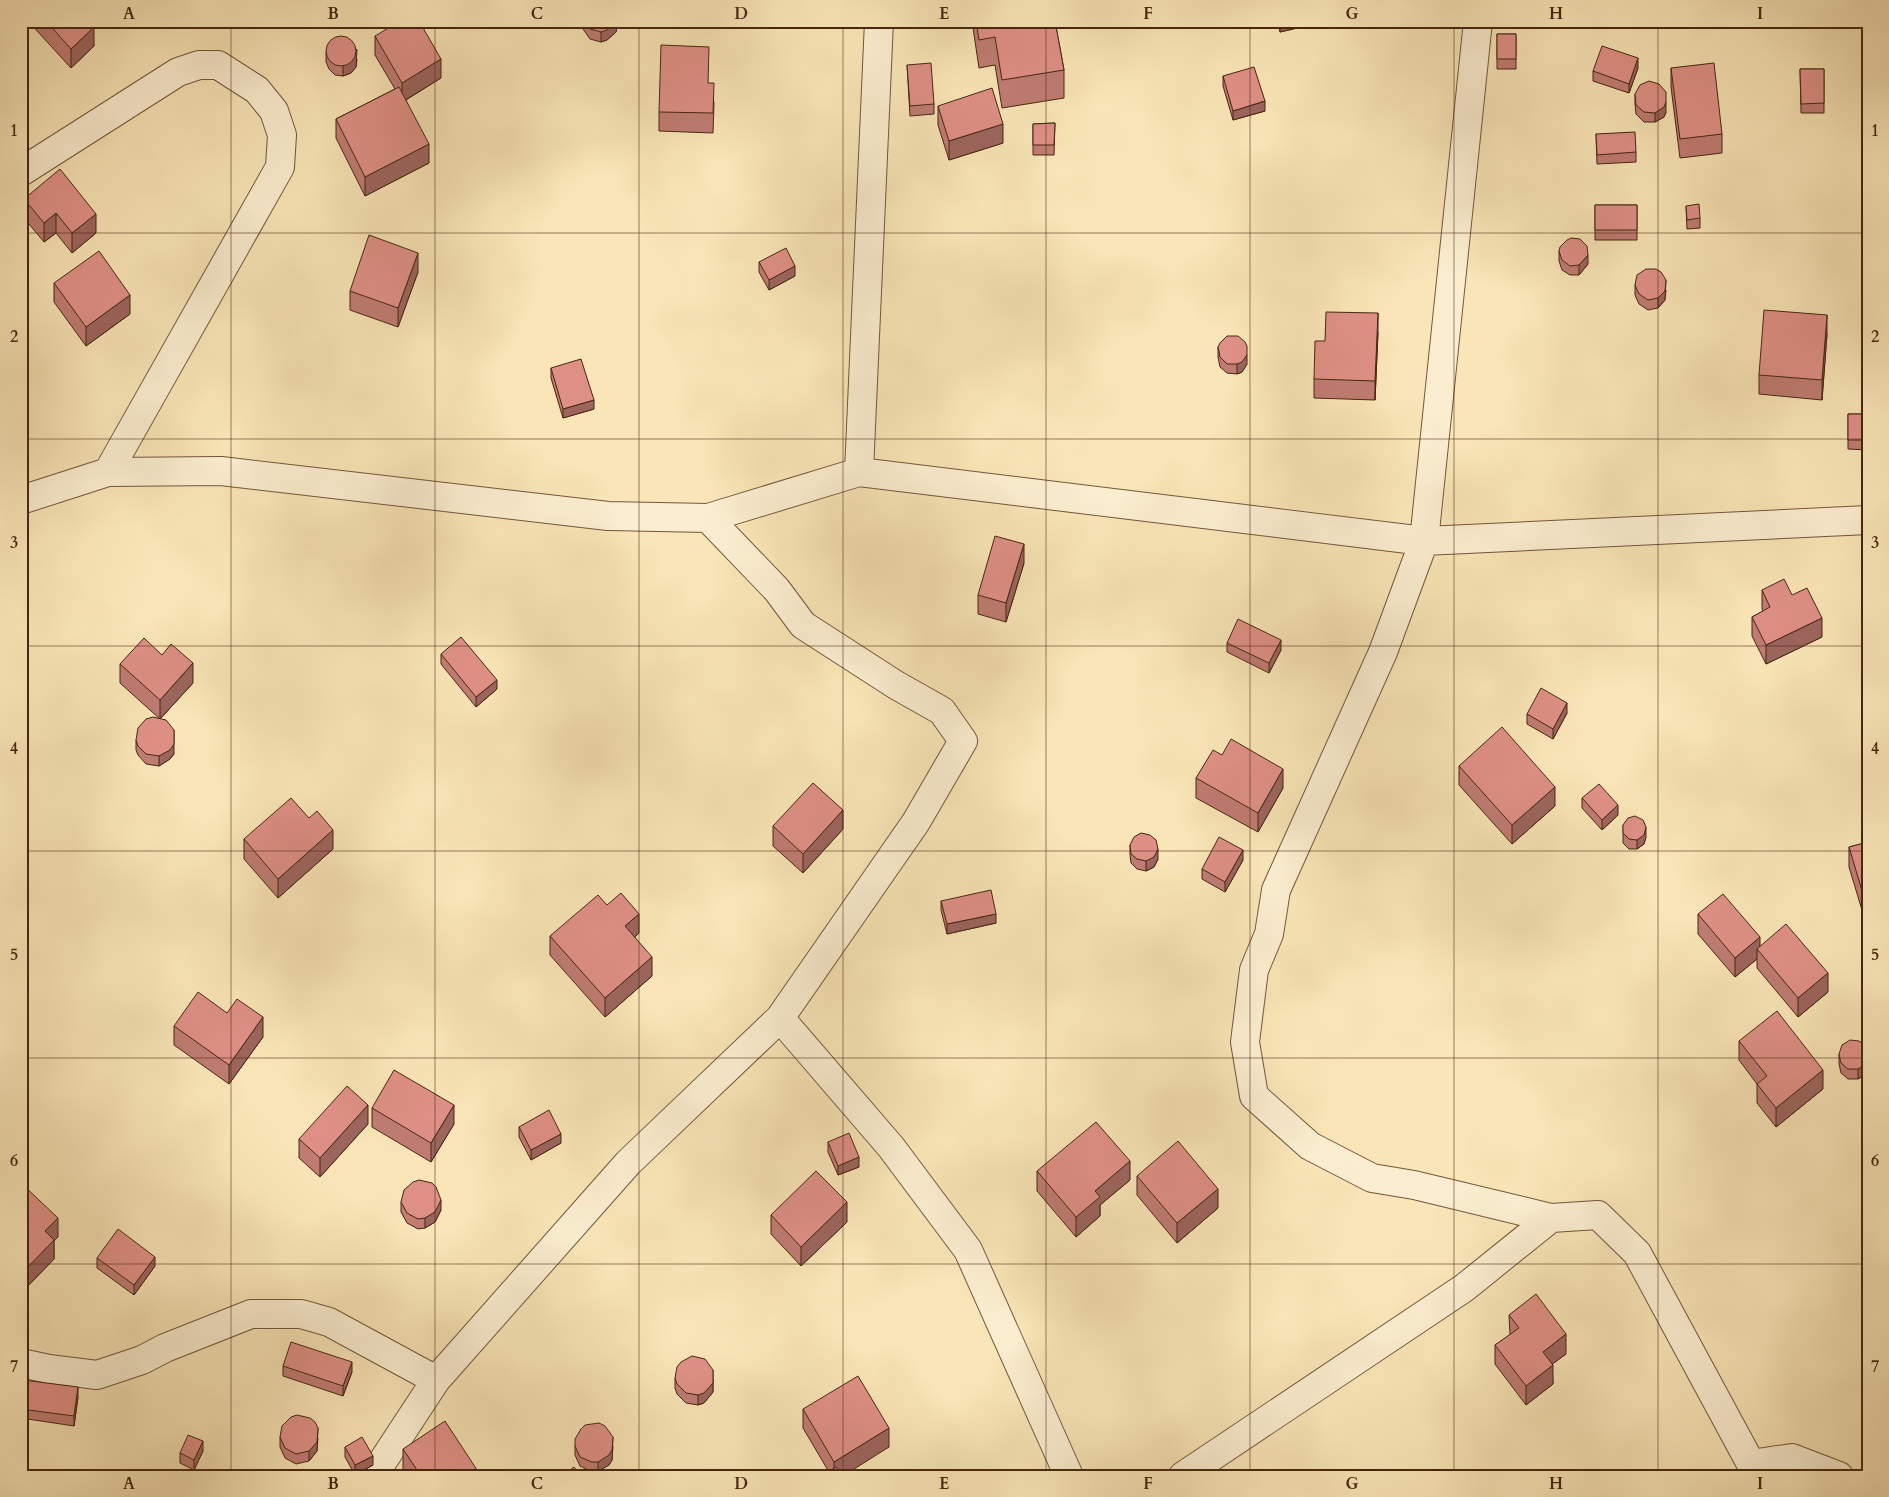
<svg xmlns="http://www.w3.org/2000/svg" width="1889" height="1497" font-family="Cardo,serif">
	<rect width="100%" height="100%" fill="#f9e5b7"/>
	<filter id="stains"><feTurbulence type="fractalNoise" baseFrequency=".004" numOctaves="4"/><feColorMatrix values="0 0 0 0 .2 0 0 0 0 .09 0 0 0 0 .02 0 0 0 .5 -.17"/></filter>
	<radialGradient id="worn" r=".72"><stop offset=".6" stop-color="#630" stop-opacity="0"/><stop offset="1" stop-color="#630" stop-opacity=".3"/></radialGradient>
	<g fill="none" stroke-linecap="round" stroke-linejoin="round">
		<defs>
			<path id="street" d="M 1478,21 L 1424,541 L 1383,652 L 1276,890 L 1269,934 L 1254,970 L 1245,1042 L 1254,1096 L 1310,1146 L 1372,1178 L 1414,1185 L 1551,1218 L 1598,1215 L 1637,1253 L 1751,1464 L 1792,1458 L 1839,1476
				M 21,172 L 178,72 L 199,65 L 218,65 L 257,90 L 274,111 L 282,135 L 280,167 L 108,472
				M 859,472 L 879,21
				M 21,500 L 108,472 L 221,471 L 608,516 L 708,518 L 859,472 L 1424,541 L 1868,520
				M 780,1018 L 891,1147 L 968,1250 L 1069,1476
				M 21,1363 L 49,1369 L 97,1375 L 142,1360 L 165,1348 L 251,1314 L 301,1314 L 329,1322 L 436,1380
				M 373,1476 L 436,1380 L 628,1163 L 780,1018 L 916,822 L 963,741 L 942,711 L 896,685 L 803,625 L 777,590 L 708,518
				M 1183,1476 L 1464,1288 L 1551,1218"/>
		</defs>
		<use href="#street" stroke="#73563a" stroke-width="30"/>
		<use href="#street" stroke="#fbeed0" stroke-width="28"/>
	</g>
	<path fill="#c07c73" stroke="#462610" d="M 28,21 L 88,21 L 94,46 L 71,68 Z
		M 582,21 L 618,21 L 616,32 L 607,40 L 601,42 L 590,39 L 583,29 Z
		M 972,21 L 1055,21 L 1064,70 L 1064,98 L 1002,108 L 995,65 L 979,68 Z
		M 1278,21 L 1323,21 L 1323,22 L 1280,32 Z
		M 1497,34 L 1516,34 L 1516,69 L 1497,69 Z
		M 375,36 L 441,78 L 406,100 L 429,163 L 365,196 L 336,138 L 336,119 L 395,89 L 375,55 Z
		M 326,52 L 357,59 L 356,67 L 351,73 L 343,76 L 335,75 L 329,69 L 326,62 Z
		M 907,65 L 934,104 L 934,114 L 910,116 Z
		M 1638,68 L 1629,93 L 1593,81 L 1593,71 Z
		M 1671,68 L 1722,134 L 1722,153 L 1680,158 L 1671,87 Z
		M 1800,69 L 1824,69 L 1824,113 L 1801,113 Z
		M 1223,76 L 1265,111 L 1233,120 L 1223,86 Z
		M 709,83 L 714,103 L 713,133 L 659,131 L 659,112 Z
		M 1635,94 L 1666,112 L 1664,117 L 1655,122 L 1644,122 L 1636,114 L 1635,104 Z
		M 938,106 L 1003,143 L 949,160 L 938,125 Z
		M 1055,123 L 1054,155 L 1033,155 L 1033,124 Z
		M 1596,134 L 1636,152 L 1636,162 L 1597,164 Z
		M 24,199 L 96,233 L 72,253 L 56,233 L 44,242 L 24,218 Z
		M 1595,205 L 1637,205 L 1637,240 L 1595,240 Z
		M 1686,206 L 1700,218 L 1700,228 L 1687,229 Z
		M 1559,251 L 1588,264 L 1579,275 L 1570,275 L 1562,270 L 1559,261 Z
		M 759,262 L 795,276 L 769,290 L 759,272 Z
		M 418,272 L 398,327 L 350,310 L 350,291 Z
		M 54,283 L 130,314 L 86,346 L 54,302 Z
		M 1635,285 L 1666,290 L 1665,300 L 1658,308 L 1648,310 L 1639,304 L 1635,295 Z
		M 1378,332 L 1375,400 L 1314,398 L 1314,379 L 1325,341 Z
		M 1827,334 L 1822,400 L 1759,394 L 1759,375 Z
		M 1218,347 L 1247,364 L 1242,372 L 1237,374 L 1227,373 L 1220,367 L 1218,357 Z
		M 551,368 L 594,409 L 563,418 L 551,378 Z
		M 1848,414 L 1868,414 L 1868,450 L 1848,449 Z
		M 1024,563 L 1006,622 L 978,614 L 978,595 Z
		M 1762,590 L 1822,637 L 1766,664 L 1752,636 L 1752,617 L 1763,611 L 1762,609 Z
		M 1227,643 L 1281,650 L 1269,673 L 1227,652 Z
		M 441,654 L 497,689 L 476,707 L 441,664 Z
		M 162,655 L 193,683 L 160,719 L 120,683 L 120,664 Z
		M 1567,713 L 1553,739 L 1527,724 L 1527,714 Z
		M 136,740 L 174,754 L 170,759 L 159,766 L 146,764 L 138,755 L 136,750 Z
		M 1222,755 L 1283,788 L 1258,832 L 1196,798 L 1196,778 Z
		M 1459,766 L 1555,806 L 1512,844 L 1459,785 Z
		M 1582,798 L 1618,815 L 1602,830 L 1582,808 Z
		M 309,818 L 333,849 L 278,898 L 244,859 L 244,839 Z
		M 1623,825 L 1646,837 L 1644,844 L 1637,849 L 1629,849 L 1623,843 Z
		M 773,826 L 843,829 L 803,873 L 773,846 Z
		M 1868,842 L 1868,930 L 1849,867 L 1849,847 Z
		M 1130,845 L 1158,859 L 1154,867 L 1146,871 L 1137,869 L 1131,863 L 1130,855 Z
		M 1243,860 L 1225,892 L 1202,879 L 1202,869 Z
		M 941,901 L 996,923 L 947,934 L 941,910 Z
		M 607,905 L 639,933 L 635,937 L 652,976 L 605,1017 L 550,955 L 550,936 Z
		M 1698,914 L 1760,947 L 1828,992 L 1798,1017 L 1757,968 L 1757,959 L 1735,977 L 1698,934 Z
		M 227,1013 L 263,1037 L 229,1084 L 174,1045 L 174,1026 Z
		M 1739,1041 L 1823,1089 L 1776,1127 L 1757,1103 L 1757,1084 L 1739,1060 Z
		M 1868,1051 L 1868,1069 L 1866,1074 L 1858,1079 L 1848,1079 L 1841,1073 L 1839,1064 L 1839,1054 Z
		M 372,1108 L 454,1124 L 431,1162 L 372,1127 Z
		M 368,1124 L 320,1177 L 299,1158 L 299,1139 Z
		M 519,1127 L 561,1143 L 531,1160 L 519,1137 Z
		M 828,1142 L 859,1167 L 838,1175 L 828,1152 Z
		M 1037,1171 L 1130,1180 L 1100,1205 L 1100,1216 L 1076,1237 L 1037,1191 Z
		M 1137,1176 L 1218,1208 L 1177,1243 L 1137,1195 Z
		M 21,1183 L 58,1237 L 54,1241 L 54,1259 L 25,1289 L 21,1286 Z
		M 401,1202 L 441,1210 L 435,1222 L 425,1228 L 418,1229 L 407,1223 L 401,1212 Z
		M 771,1215 L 847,1222 L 801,1266 L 771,1234 Z
		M 97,1258 L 155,1266 L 134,1295 L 97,1268 Z
		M 1509,1315 L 1566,1354 L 1552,1364 L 1553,1384 L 1526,1405 L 1495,1364 L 1495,1345 L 1510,1335 Z
		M 283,1366 L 352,1372 L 343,1396 L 283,1376 Z
		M 675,1378 L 713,1379 L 713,1392 L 704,1403 L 698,1405 L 686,1403 L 677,1394 L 675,1388 Z
		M 21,1391 L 78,1397 L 74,1426 L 21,1418 Z
		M 803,1409 L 889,1447 L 829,1472 L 803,1428 Z
		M 280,1437 L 318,1438 L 317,1451 L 309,1461 L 296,1464 L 285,1458 L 280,1447 Z
		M 575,1446 L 613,1446 L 612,1460 L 609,1465 L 598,1471 L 592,1472 L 580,1466 L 575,1455 Z
		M 345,1447 L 373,1465 L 355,1475 L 345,1457 Z
		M 403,1449 L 481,1476 L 408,1476 L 403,1469 Z
		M 203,1451 L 194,1470 L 180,1463 L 180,1453 Z"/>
	<path fill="#9c655e" stroke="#462610" d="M 616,21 L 618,21 L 616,32 L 607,40 L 601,42 L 601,32 Z
		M 1280,21 L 1323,21 L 1323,22 L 1280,32 Z
		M 94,27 L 94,46 L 71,68 L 71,49 Z
		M 357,49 L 356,67 L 351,73 L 343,76 L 343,66 Z
		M 1638,58 L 1638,68 L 1629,93 L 1629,84 Z
		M 441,59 L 441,78 L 402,102 L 402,83 Z
		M 1265,101 L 1265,111 L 1233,120 L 1233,111 Z
		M 1666,102 L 1666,112 L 1664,117 L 1655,122 L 1655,113 Z
		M 1003,124 L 1003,143 L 949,160 L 949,141 Z
		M 429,144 L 429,163 L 365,196 L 365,177 Z
		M 56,213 L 56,233 L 44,242 L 44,223 Z
		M 96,214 L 96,233 L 72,253 L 72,233 Z
		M 418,253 L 418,272 L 398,327 L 398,308 Z
		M 1588,255 L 1588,264 L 1579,275 L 1579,265 Z
		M 795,266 L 795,276 L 769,290 L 769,280 Z
		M 1666,280 L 1665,300 L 1658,308 L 1658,298 Z
		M 130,295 L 130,314 L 86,346 L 86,327 Z
		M 1378,313 L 1378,332 L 1375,400 L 1375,381 Z
		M 1827,315 L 1827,334 L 1822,400 L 1822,380 Z
		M 1247,355 L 1247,364 L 1242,372 L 1237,374 L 1237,364 Z
		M 594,400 L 594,409 L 563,418 L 563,409 Z
		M 1024,544 L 1024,563 L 1006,622 L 1006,603 Z
		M 1822,618 L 1822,637 L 1766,664 L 1766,645 Z
		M 1281,640 L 1281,650 L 1269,673 L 1269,663 Z
		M 193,663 L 193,683 L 160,719 L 160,700 Z
		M 497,680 L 497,689 L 476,707 L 476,697 Z
		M 1567,703 L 1567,713 L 1553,739 L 1553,729 Z
		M 174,730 L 174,754 L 170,759 L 159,766 L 159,756 Z
		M 1283,769 L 1283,788 L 1258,832 L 1258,813 Z
		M 1555,787 L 1555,806 L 1512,844 L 1512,825 Z
		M 1618,805 L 1618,815 L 1602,830 L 1602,820 Z
		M 843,810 L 843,829 L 803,873 L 803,854 Z
		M 1646,827 L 1646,837 L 1644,844 L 1637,849 L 1637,840 Z
		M 333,830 L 333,849 L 278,898 L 278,879 Z
		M 1158,849 L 1158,859 L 1154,867 L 1146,871 L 1146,861 Z
		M 1243,850 L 1243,860 L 1225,892 L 1225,882 Z
		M 639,914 L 639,933 L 625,945 L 625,926 Z
		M 996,914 L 996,923 L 947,934 L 947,924 Z
		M 1760,937 L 1760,952 L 1757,949 L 1757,959 L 1735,977 L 1735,958 Z
		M 652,957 L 652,976 L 605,1017 L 605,998 Z
		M 1828,973 L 1828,992 L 1798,1017 L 1798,998 Z
		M 263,1017 L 263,1037 L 229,1084 L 229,1065 Z
		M 1868,1059 L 1868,1069 L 1866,1074 L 1858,1079 L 1858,1069 Z
		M 1823,1070 L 1823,1089 L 1776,1127 L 1776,1108 Z
		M 368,1105 L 368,1124 L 320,1177 L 320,1158 Z
		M 454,1105 L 454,1124 L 431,1162 L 431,1143 Z
		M 561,1134 L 561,1143 L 531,1160 L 531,1150 Z
		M 859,1157 L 859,1167 L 838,1175 L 838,1166 Z
		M 1130,1161 L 1130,1180 L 1100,1205 L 1100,1216 L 1076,1237 L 1076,1217 L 1095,1191 Z
		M 1218,1189 L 1218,1208 L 1177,1243 L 1177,1223 Z
		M 441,1200 L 441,1210 L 435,1222 L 425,1228 L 425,1218 Z
		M 847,1202 L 847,1222 L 801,1266 L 801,1247 Z
		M 58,1218 L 58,1237 L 54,1241 L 54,1259 L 25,1289 L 25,1270 L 45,1231 Z
		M 155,1257 L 155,1266 L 134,1295 L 134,1285 Z
		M 1566,1334 L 1566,1354 L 1543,1371 L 1543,1352 Z
		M 352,1362 L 352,1372 L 343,1396 L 343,1386 Z
		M 1553,1365 L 1553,1384 L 1526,1405 L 1526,1386 Z
		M 713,1370 L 713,1392 L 704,1403 L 698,1405 L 698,1395 Z
		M 78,1387 L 78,1397 L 74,1426 L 74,1416 Z
		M 318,1428 L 317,1451 L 309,1461 L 309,1451 Z
		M 889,1428 L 889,1447 L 843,1476 L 834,1476 L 834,1462 Z
		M 613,1437 L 612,1460 L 609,1465 L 598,1471 L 598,1462 Z
		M 203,1441 L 203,1451 L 194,1470 L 194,1460 Z
		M 373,1456 L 373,1465 L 355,1475 L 355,1465 Z"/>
	<path fill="#df9086" stroke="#462610" d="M 46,21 L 88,21 L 94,27 L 71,49 Z
		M 400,21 L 419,21 L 441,59 L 402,83 L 375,36 Z
		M 584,21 L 616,21 L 616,22 L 607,30 L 601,32 L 590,29 Z
		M 976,21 L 1055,21 L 1064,70 L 1002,80 L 995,37 L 979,40 Z
		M 1497,34 L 1516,34 L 1516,59 L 1497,59 Z
		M326 51a15 15 0 1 1 30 0a15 15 0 1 1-30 0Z
		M 661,45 L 709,47 L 708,83 L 714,83 L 713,113 L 659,112 Z
		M 1602,46 L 1638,58 L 1629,84 L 1593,71 Z
		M 931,63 L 934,104 L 910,106 L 907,65 Z
		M 1714,63 L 1722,134 L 1680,139 L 1671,68 Z
		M 1254,67 L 1265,101 L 1233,111 L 1223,76 Z
		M 1800,69 L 1824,69 L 1824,103 L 1801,104 Z
		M 1649,81 L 1659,84 L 1666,92 L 1666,102 L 1664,107 L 1655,113 L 1644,112 L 1636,105 L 1635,94 L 1640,85 Z
		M 399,87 L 429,144 L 365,177 L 336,119 Z
		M 992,88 L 1003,124 L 949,141 L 938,106 Z
		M 1055,123 L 1054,145 L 1033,145 L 1033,124 Z
		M 1635,132 L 1636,152 L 1597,155 L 1596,134 Z
		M 60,169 L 96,214 L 72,233 L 56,213 L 44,223 L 24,199 Z
		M 1699,204 L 1700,218 L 1687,220 L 1686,206 Z
		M 1595,205 L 1637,205 L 1637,230 L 1595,230 Z
		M 369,235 L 418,253 L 398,308 L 350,291 Z
		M 1571,238 L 1580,239 L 1587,246 L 1588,255 L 1579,265 L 1570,266 L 1562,260 L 1559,251 L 1560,247 L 1567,240 Z
		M 786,248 L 795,266 L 769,280 L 759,262 Z
		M 99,251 L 130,295 L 86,327 L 54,283 Z
		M 1646,269 L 1656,269 L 1661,272 L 1666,280 L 1665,291 L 1658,298 L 1648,300 L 1639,294 L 1635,285 L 1637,275 Z
		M 1764,310 L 1827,315 L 1822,380 L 1759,375 Z
		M 1326,312 L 1378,313 L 1375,381 L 1314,379 L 1315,341 L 1325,341 Z
		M 1227,336 L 1238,336 L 1245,342 L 1247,346 L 1247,355 L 1242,362 L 1237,364 L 1227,364 L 1220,357 L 1218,347 L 1220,343 Z
		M 581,359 L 594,400 L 563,409 L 551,368 Z
		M 1848,414 L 1868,414 L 1868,440 L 1848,440 Z
		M 995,536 L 1024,544 L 1006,603 L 978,595 Z
		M 1784,579 L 1792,595 L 1807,588 L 1822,618 L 1766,645 L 1752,617 L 1770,607 L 1762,590 Z
		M 1238,619 L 1281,640 L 1269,663 L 1227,643 Z
		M 461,637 L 497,680 L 476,697 L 441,654 Z
		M 144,638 L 162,655 L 171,644 L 193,663 L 160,700 L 120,664 Z
		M 1541,688 L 1567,703 L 1553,729 L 1527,714 Z
		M 153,717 L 166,720 L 174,730 L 174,744 L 170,750 L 159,756 L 146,754 L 138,746 L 136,740 L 138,728 L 146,719 Z
		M 1502,727 L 1555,787 L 1512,825 L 1459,766 Z
		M 1231,739 L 1283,769 L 1258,813 L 1196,778 L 1213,750 L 1222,755 Z
		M 813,783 L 843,810 L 803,854 L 773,826 Z
		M 1599,784 L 1618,805 L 1602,820 L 1582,798 Z
		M 291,798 L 309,818 L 317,811 L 333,830 L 278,879 L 244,839 Z
		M 1635,816 L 1643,820 L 1646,827 L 1644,835 L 1637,840 L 1629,839 L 1623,833 L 1623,825 L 1628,818 Z
		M 1141,833 L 1150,835 L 1156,840 L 1158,849 L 1154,857 L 1146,861 L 1137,859 L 1131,854 L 1130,845 L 1134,837 Z
		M 1219,837 L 1243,850 L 1225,882 L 1202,869 Z
		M 1868,842 L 1868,911 L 1849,847 Z
		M 991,890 L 996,914 L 947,924 L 941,901 Z
		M 621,893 L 639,914 L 625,926 L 652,957 L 605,998 L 550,936 L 598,895 L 607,905 Z
		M 1723,894 L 1760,937 L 1735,958 L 1698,914 Z
		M 1786,924 L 1828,973 L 1798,998 L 1757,949 Z
		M 198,992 L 227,1013 L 237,999 L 263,1017 L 229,1065 L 174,1026 Z
		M 1777,1011 L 1823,1070 L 1776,1108 L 1757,1084 L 1767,1076 L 1739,1041 Z
		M 1850,1040 L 1859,1041 L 1867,1047 L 1868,1051 L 1868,1059 L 1866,1064 L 1858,1069 L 1848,1069 L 1841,1063 L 1839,1054 L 1842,1045 Z
		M 394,1070 L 454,1105 L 431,1143 L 372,1108 Z
		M 347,1086 L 368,1105 L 320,1158 L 299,1139 Z
		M 549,1110 L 561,1134 L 531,1150 L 519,1127 Z
		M 1096,1122 L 1130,1161 L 1095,1191 L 1100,1197 L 1076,1217 L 1037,1171 Z
		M 849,1133 L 859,1157 L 838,1166 L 828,1142 Z
		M 1178,1141 L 1218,1189 L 1177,1223 L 1137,1176 Z
		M 816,1171 L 847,1202 L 801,1247 L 771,1215 Z
		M 419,1180 L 432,1183 L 436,1187 L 441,1200 L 435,1212 L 425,1218 L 418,1219 L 407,1213 L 401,1202 L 404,1190 L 413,1182 Z
		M 21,1183 L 58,1218 L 45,1231 L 54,1240 L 25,1270 L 21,1267 Z
		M 118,1229 L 155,1257 L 134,1285 L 97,1258 Z
		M 1536,1294 L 1566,1334 L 1543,1352 L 1553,1365 L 1526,1386 L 1495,1345 L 1519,1328 L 1509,1315 Z
		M 291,1342 L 352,1362 L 343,1386 L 283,1366 Z
		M 692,1356 L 705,1359 L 713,1370 L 713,1383 L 704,1393 L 698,1395 L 686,1393 L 677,1384 L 675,1378 L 677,1367 L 681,1362 Z
		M 858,1376 L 889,1428 L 834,1462 L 803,1409 Z
		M 23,1380 L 78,1387 L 74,1416 L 21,1409 L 21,1391 Z
		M 297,1415 L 310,1418 L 315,1422 L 318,1428 L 317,1442 L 309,1451 L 296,1454 L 285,1448 L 280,1437 L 282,1426 L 291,1417 Z
		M 445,1421 L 481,1476 L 421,1476 L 403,1449 Z
		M 599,1423 L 605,1426 L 613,1437 L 612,1450 L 609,1455 L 598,1462 L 592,1462 L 580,1457 L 575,1446 L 575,1439 L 581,1429 L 585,1425 Z
		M 188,1435 L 203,1441 L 194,1460 L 180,1453 Z
		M 362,1437 L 373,1456 L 355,1465 L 345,1447 Z
		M 574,1467 L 581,1476 L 562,1476 Z
		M 836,1467 L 842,1476 L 822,1476 Z"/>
	<path fill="none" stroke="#462610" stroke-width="1" stroke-opacity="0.55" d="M 231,21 L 231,1476M 435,21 L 435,1476M 639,21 L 639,1476M 843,21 L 843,1476M 1046,21 L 1046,1476M 1250,21 L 1250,1476M 1454,21 L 1454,1476M 1658,21 L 1658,1476M 21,233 L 1868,233M 21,439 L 1868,439M 21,646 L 1868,646M 21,851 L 1868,851M 21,1058 L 1868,1058M 21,1264 L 1868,1264"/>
	<rect width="1889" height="1497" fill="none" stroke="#f9e5b7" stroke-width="55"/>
	<rect x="28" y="28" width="1834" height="1442" fill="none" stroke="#462610" stroke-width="2"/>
	<g font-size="16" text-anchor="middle" font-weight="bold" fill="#462610">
		<text x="129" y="19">A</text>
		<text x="333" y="19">B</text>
		<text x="537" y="19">C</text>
		<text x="741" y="19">D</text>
		<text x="944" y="19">E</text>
		<text x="1148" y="19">F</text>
		<text x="1352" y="19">G</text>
		<text x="1556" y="19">H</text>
		<text x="1760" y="19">I</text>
		<text x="14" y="136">1</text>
		<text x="1875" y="136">1</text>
		<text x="14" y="342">2</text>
		<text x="1875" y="342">2</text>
		<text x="14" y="548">3</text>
		<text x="1875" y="548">3</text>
		<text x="14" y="754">4</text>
		<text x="1875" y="754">4</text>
		<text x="14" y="960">5</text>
		<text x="1875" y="960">5</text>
		<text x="14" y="1166">6</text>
		<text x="1875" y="1166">6</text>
		<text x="14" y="1372">7</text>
		<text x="1875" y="1372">7</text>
		<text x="129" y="1489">A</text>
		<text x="333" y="1489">B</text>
		<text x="537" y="1489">C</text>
		<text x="741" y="1489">D</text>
		<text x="944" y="1489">E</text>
		<text x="1148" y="1489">F</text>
		<text x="1352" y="1489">G</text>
		<text x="1556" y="1489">H</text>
		<text x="1760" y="1489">I</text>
	</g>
	<rect width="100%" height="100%" filter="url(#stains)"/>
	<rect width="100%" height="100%" fill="url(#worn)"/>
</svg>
